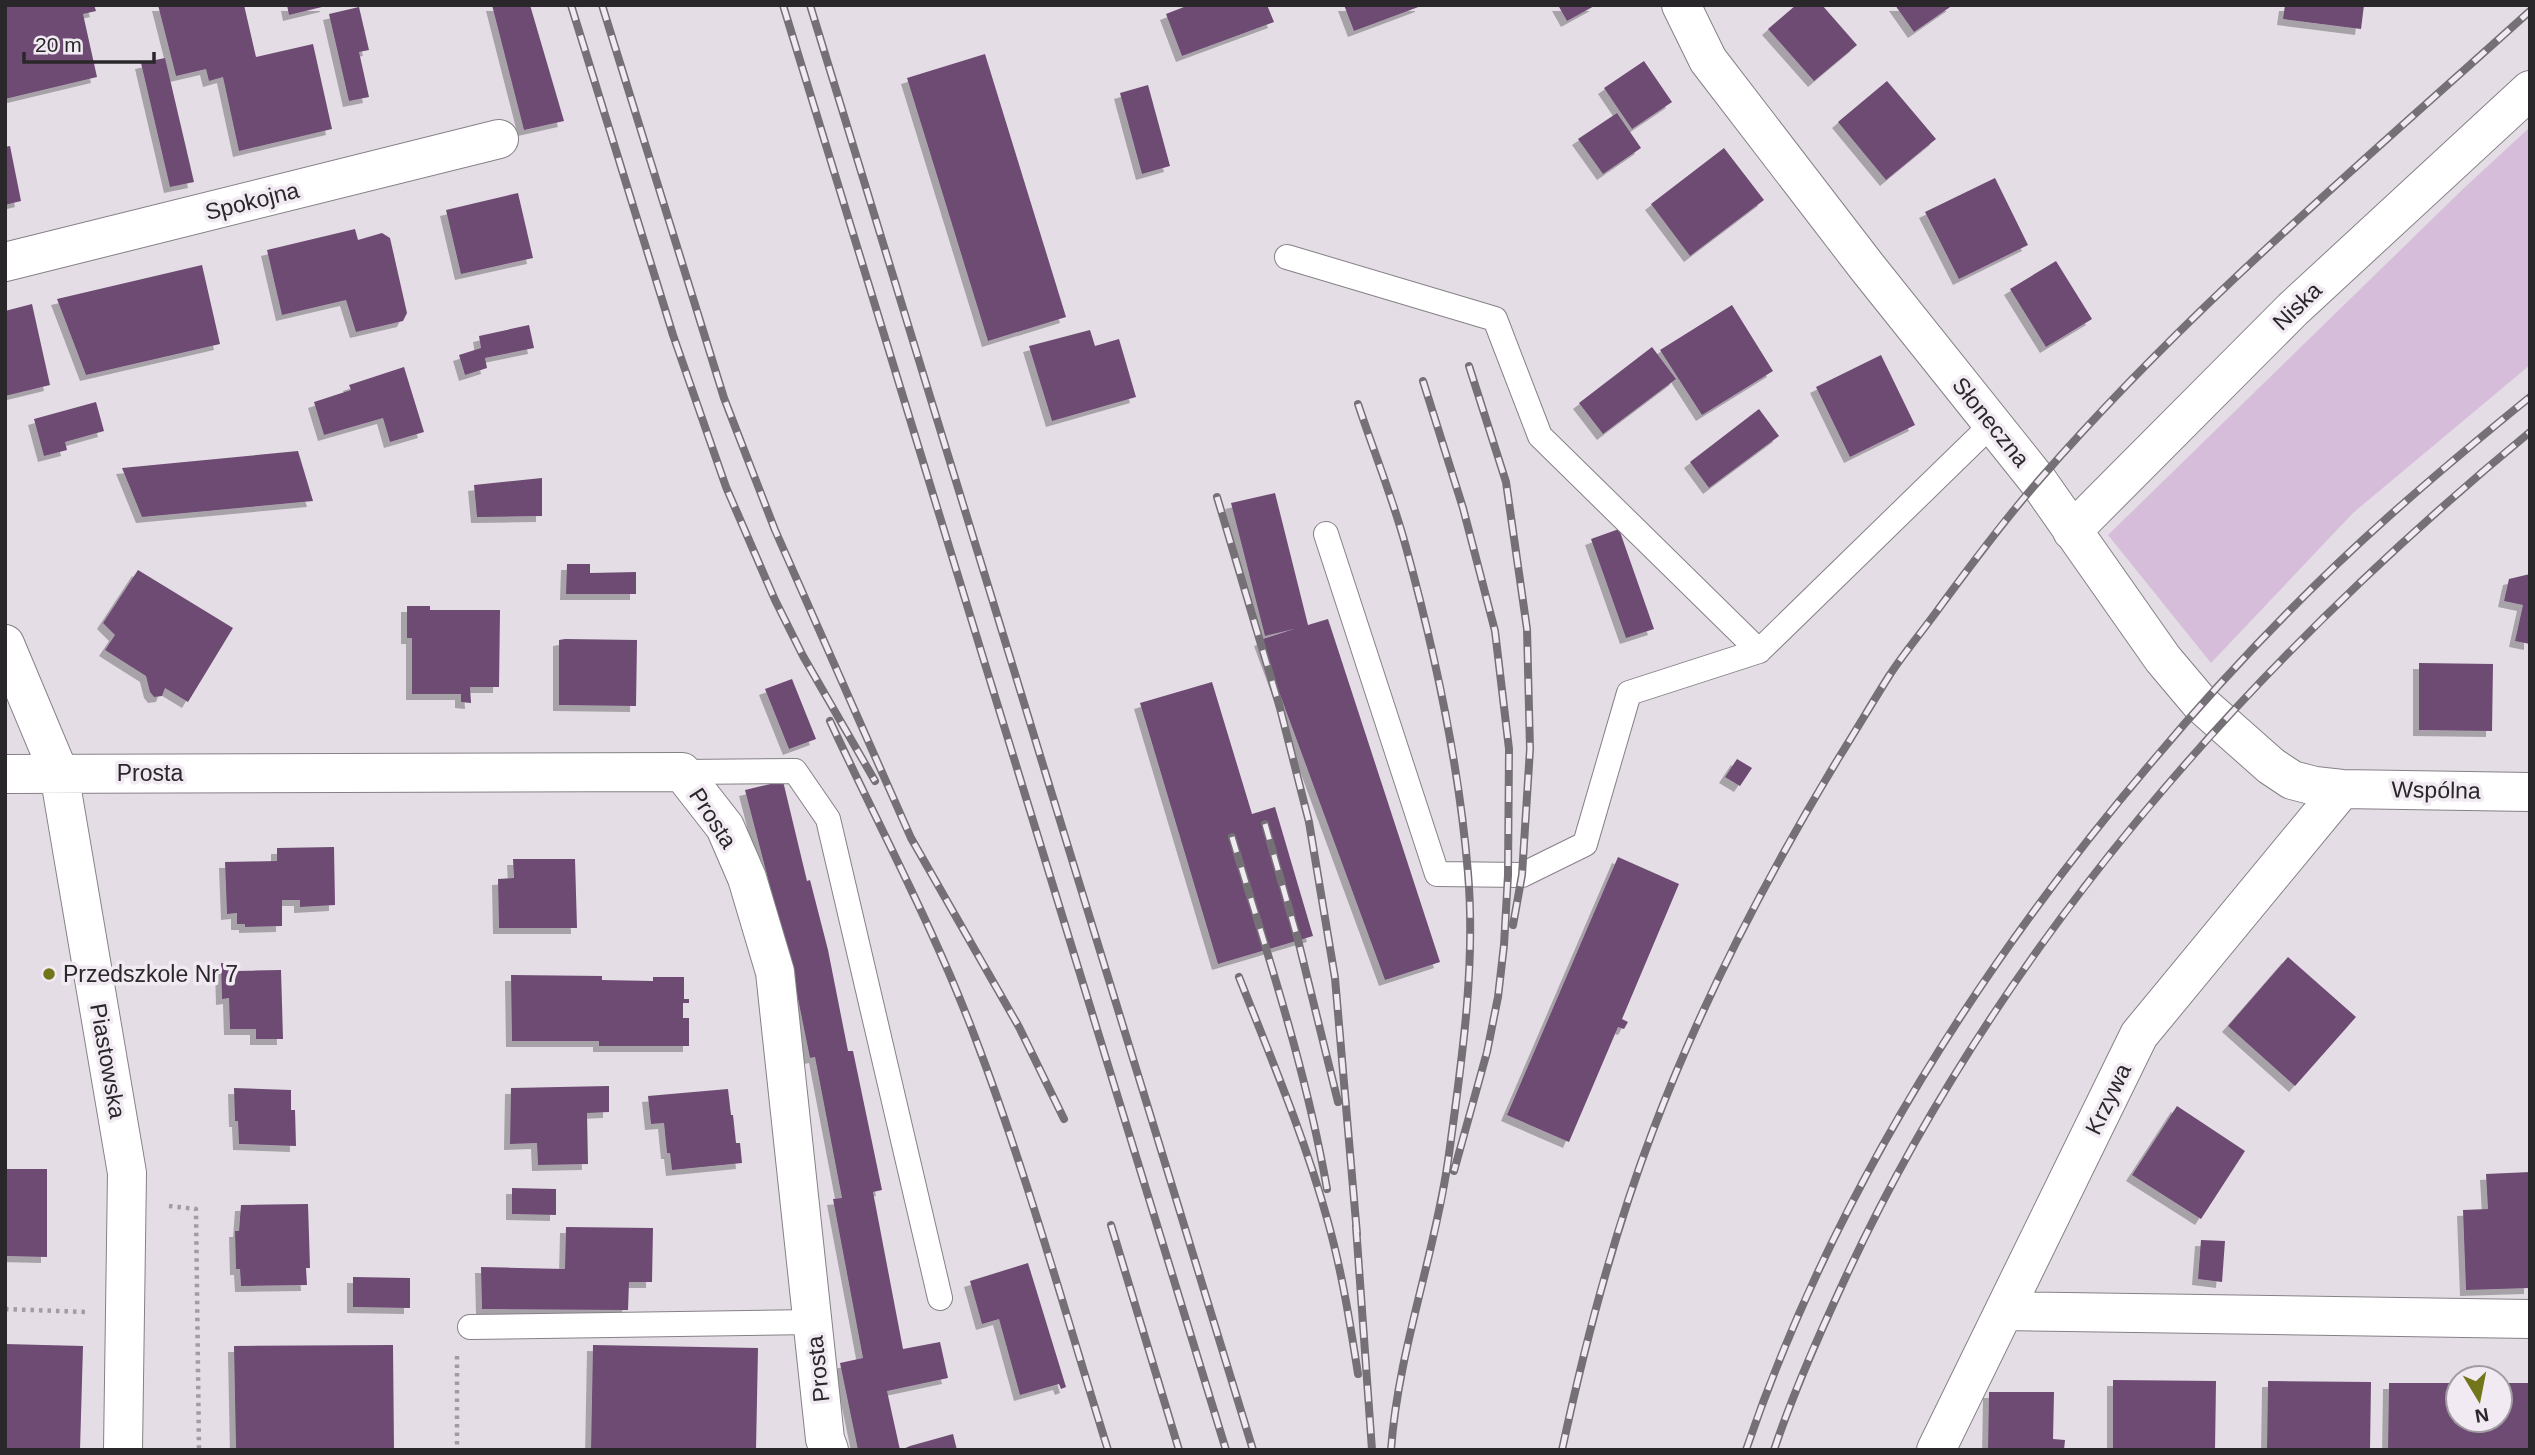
<svg xmlns="http://www.w3.org/2000/svg" width="2535" height="1455" font-family="Helvetica,sans-serif">
	<defs>
		<filter id="shadow"><feDropShadow dx="-6" dy="6" stdDeviation="0" flood-color="#0004"/></filter>
	</defs>
	<rect width="100%" height="100%" fill="#e4dde5"/>
	<path fill="#d6beda" d="M 2530,127 L 2530,365 L 2353,513 L 2211,663 L 2108,535 L 2464,188 Z"/>
	<path fill="#6d4b73" filter="url(#shadow)" d="M 5,5 L 94,5 L 96,11 L 83,14 L 97,77 L 5,99 Z
		M 158,5 L 244,5 L 256,57 L 313,44 L 332,129 L 239,151 L 223,77 L 209,81 L 206,69 L 176,76 Z
		M 287,5 L 326,5 L 326,6 L 289,15 Z
		M 492,5 L 530,5 L 564,121 L 524,130 Z
		M 1189,5 L 1267,5 L 1274,22 L 1182,56 L 1166,14 Z
		M 1344,5 L 1421,5 L 1421,6 L 1354,31 Z
		M 1558,5 L 1596,5 L 1567,21 Z
		M 1796,5 L 1822,5 L 1857,45 L 1814,81 L 1768,29 Z
		M 1895,5 L 1953,5 L 1914,32 Z
		M 2285,5 L 2364,5 L 2361,29 L 2283,19 Z
		M 359,7 L 369,50 L 359,52 L 369,97 L 349,101 L 329,14 Z
		M 985,54 L 1066,317 L 988,341 L 907,78 Z
		M 165,58 L 194,182 L 170,187 L 141,63 Z
		M 1644,61 L 1672,102 L 1632,129 L 1604,88 Z
		M 1887,81 L 1936,139 L 1886,180 L 1838,122 Z
		M 1148,85 L 1170,166 L 1142,174 L 1120,93 Z
		M 1617,113 L 1641,148 L 1603,174 L 1578,139 Z
		M 10,146 L 21,201 L 5,205 L 5,147 Z
		M 1724,148 L 1764,200 L 1690,256 L 1651,204 Z
		M 1995,178 L 2028,245 L 1959,279 L 1925,212 Z
		M 518,193 L 533,258 L 461,274 L 446,210 Z
		M 355,229 L 358,240 L 382,233 L 390,238 L 407,313 L 403,321 L 356,332 L 346,300 L 282,315 L 267,250 Z
		M 2056,261 L 2092,319 L 2046,347 L 2010,289 Z
		M 202,265 L 220,344 L 86,375 L 57,299 Z
		M 32,304 L 50,385 L 5,396 L 5,311 Z
		M 1732,305 L 1773,371 L 1702,415 L 1660,350 Z
		M 529,325 L 534,348 L 485,358 L 487,368 L 465,375 L 459,355 L 481,348 L 479,336 Z
		M 1090,330 L 1095,346 L 1119,339 L 1136,397 L 1052,421 L 1029,346 Z
		M 1652,347 L 1676,379 L 1603,434 L 1579,403 Z
		M 1881,355 L 1915,425 L 1850,457 L 1816,387 Z
		M 404,367 L 424,432 L 390,442 L 383,418 L 324,435 L 314,402 L 351,390 L 349,385 Z
		M 96,402 L 104,431 L 65,442 L 67,450 L 44,456 L 34,419 Z
		M 1759,409 L 1779,436 L 1709,488 L 1690,462 Z
		M 298,451 L 313,501 L 142,517 L 122,468 Z
		M 542,478 L 542,516 L 477,517 L 474,485 Z
		M 1275,493 L 1308,625 L 1328,619 L 1440,962 L 1385,980 L 1260,640 L 1294,629 L 1265,636 L 1231,503 Z
		M 1619,529 L 1654,629 L 1626,638 L 1591,539 Z
		M 567,564 L 590,564 L 590,573 L 636,572 L 636,594 L 566,594 Z
		M 138,570 L 233,628 L 188,702 L 165,688 L 162,696 L 154,697 L 150,692 L 146,676 L 105,650 L 115,635 L 103,623 Z
		M 2530,574 L 2530,644 L 2515,641 L 2523,605 L 2504,601 L 2509,579 Z
		M 407,606 L 430,606 L 430,610 L 500,610 L 499,687 L 470,687 L 471,703 L 461,702 L 461,694 L 412,694 L 412,638 L 407,638 Z
		M 565,639 L 637,640 L 636,706 L 559,705 L 559,640 Z
		M 2419,663 L 2493,664 L 2492,731 L 2419,730 Z
		M 792,679 L 816,739 L 789,749 L 765,689 Z
		M 1212,682 L 1252,814 L 1275,807 L 1313,936 L 1218,964 L 1140,703 Z
		M 1737,759 L 1752,768 L 1740,786 L 1725,777 Z
		M 783,781 L 807,881 L 810,880 L 828,950 L 848,1051 L 853,1051 L 882,1190 L 873,1192 L 903,1349 L 940,1342 L 948,1378 L 887,1391 L 900,1450 L 858,1450 L 840,1363 L 863,1358 L 833,1199 L 842,1198 L 815,1057 L 810,1058 L 794,979 L 745,790 Z
		M 334,847 L 335,905 L 300,907 L 300,900 L 282,900 L 282,926 L 245,927 L 245,924 L 237,924 L 237,913 L 227,914 L 225,862 L 277,861 L 277,848 Z
		M 1618,857 L 1679,884 L 1622,1019 L 1628,1022 L 1624,1029 L 1618,1027 L 1569,1142 L 1507,1115 Z
		M 513,859 L 575,859 L 577,928 L 499,928 L 498,879 L 514,878 Z
		M 2288,957 L 2356,1017 L 2295,1086 L 2228,1026 Z
		M 221,963 L 238,963 L 237,971 L 281,970 L 283,1039 L 256,1039 L 256,1029 L 230,1029 L 229,998 L 222,999 Z
		M 511,975 L 602,976 L 602,980 L 653,981 L 653,977 L 684,977 L 684,999 L 689,999 L 689,1003 L 683,1003 L 683,1018 L 689,1018 L 689,1046 L 599,1046 L 599,1041 L 512,1041 Z
		M 609,1086 L 609,1112 L 587,1113 L 588,1164 L 538,1165 L 537,1143 L 510,1144 L 511,1088 Z
		M 234,1088 L 291,1090 L 291,1110 L 295,1110 L 296,1146 L 239,1144 L 238,1121 L 235,1121 Z
		M 728,1089 L 731,1115 L 733,1115 L 736,1143 L 740,1143 L 742,1163 L 672,1170 L 670,1153 L 667,1153 L 664,1123 L 651,1124 L 648,1096 Z
		M 2177,1106 L 2245,1151 L 2201,1219 L 2132,1175 Z
		M 5,1169 L 47,1169 L 47,1257 L 5,1256 Z
		M 2530,1172 L 2530,1288 L 2466,1290 L 2463,1210 L 2488,1209 L 2486,1174 Z
		M 512,1188 L 556,1189 L 556,1215 L 512,1214 Z
		M 308,1204 L 310,1268 L 306,1268 L 307,1285 L 241,1286 L 240,1269 L 236,1269 L 235,1231 L 239,1231 L 241,1205 Z
		M 566,1227 L 653,1228 L 652,1282 L 629,1282 L 628,1310 L 482,1309 L 481,1267 L 565,1269 Z
		M 2201,1240 L 2225,1241 L 2222,1282 L 2198,1279 Z
		M 1028,1263 L 1066,1387 L 1061,1389 L 1059,1384 L 1020,1395 L 999,1319 L 982,1324 L 970,1281 Z
		M 353,1277 L 410,1278 L 410,1308 L 353,1307 Z
		M 5,1344 L 83,1346 L 80,1450 L 5,1450 Z
		M 393,1345 L 394,1450 L 236,1450 L 234,1346 Z
		M 593,1345 L 758,1348 L 756,1450 L 591,1450 Z
		M 2113,1380 L 2216,1381 L 2215,1450 L 2113,1450 Z
		M 2268,1381 L 2371,1382 L 2370,1450 L 2267,1450 Z
		M 2389,1383 L 2458,1383 L 2458,1420 L 2500,1420 L 2500,1383 L 2530,1383 L 2530,1450 L 2388,1450 Z
		M 1989,1392 L 2054,1392 L 2053,1439 L 2065,1440 L 2064,1450 L 1988,1450 Z
		M 953,1434 L 957,1450 L 901,1450 L 910,1446 Z"/>
	<g fill="none" stroke-linecap="round" stroke-linejoin="round">
		<defs>
			<path id="lane" d="M 1287,257 L 1495,319 L 1540,436 L 1759,651 L 1992,424
				M 1326,534 L 1437,874 L 1522,875 L 1585,844 L 1629,693 L 1759,651
				M 682,772 L 795,771 L 828,819 L 940,1298
				M 470,1327 L 813,1322"/>
			<path id="street" d="M 1681,5 L 1708,60 L 1867,267 L 2038,481 L 2163,659 L 2201,704 L 2271,766 L 2292,780 L 2315,786 L 2342,789 L 2530,792
				M 5,262 L 499,139
				M 2072,531 L 2293,309 L 2530,90
				M 5,644 L 59,773 L 127,1173 L 123,1450
				M 5,774 L 682,772 L 725,827 L 747,878 L 775,972 L 825,1439 L 829,1450
				M 2004,1311 L 2530,1319
				M 1936,1450 L 2139,1035 L 2342,789"/>
		</defs>
		<use href="#lane" stroke="#868087" stroke-width="26"/>
		<use href="#street" stroke="#868087" stroke-width="40"/>
		<path stroke="#a19ba2" stroke-width="4.5" stroke-dasharray="3.5 5" stroke-linecap="butt" d="M 169,1206 L 196,1209 L 199,1450
			M 5,1309 L 86,1312
			M 457,1356 L 457,1450"/>
		<use href="#lane" stroke="#fff" stroke-width="24"/>
		<use href="#street" stroke="#fff" stroke-width="38"/>
		<defs>
			<path id="rail" d="M 571,5 L 673,335 L 726,487 L 775,600 L 803,656 L 875,781
				M 602,5 L 724,398 L 775,530 L 911,838 L 1019,1027 L 1064,1119
				M 783,5 L 1226,1450
				M 810,5 L 1253,1450
				M 1469,366 L 1506,482 L 1527,629 L 1530,749 L 1522,875 L 1513,925
				M 1423,381 L 1463,508 L 1495,631 L 1509,749 L 1508,875 L 1504,945 L 1498,997 L 1487,1052 L 1454,1171
				M 1358,404 C 1374,452 1393,499 1406,547 C 1435,653 1459,763 1468,873 C 1476,969 1461,1066 1448,1161 C 1434,1258 1398,1352 1391,1450
				M 1217,497 L 1280,708 L 1309,822 L 1335,978 L 1357,1234
				M 830,721 C 879,827 935,930 976,1040 C 1027,1174 1065,1313 1108,1450
				M 1265,824 L 1298,940 L 1338,1102
				M 1232,837 C 1267,953 1306,1069 1327,1189
				M 1239,977 C 1271,1058 1305,1138 1328,1222 C 1342,1272 1350,1323 1358,1374
				M 1111,1225 L 1179,1450
				M 1356,1226 L 1372,1450
				M 1562,1450 C 1585,1343 1613,1235 1652,1133 C 1701,1003 1766,878 1838,759 C 1855,732 1872,703 1889,676 C 1904,653 1921,633 1937,611 C 1970,566 2004,520 2041,478 C 2189,308 2363,162 2530,11
				M 1746,1450 C 1833,1195 1978,967 2151,763 C 2224,676 2303,593 2387,518 C 2434,476 2482,436 2530,397
				M 1774,1450 C 1793,1393 1818,1337 1843,1283 C 1997,948 2248,665 2530,432"/>
		</defs>
		<use href="#rail" stroke="#747075" stroke-width="8"/>
		<use href="#rail" stroke="#f1eaf2" stroke-width="5" stroke-dasharray="16" stroke-linecap="butt"/>
	</g>
	<circle fill="#73751b" stroke="#f1eaf2" stroke-width="2.5" cx="49" cy="974" r="7"/>
	<g text-anchor="middle" dominant-baseline="central" stroke-width="7" stroke-linejoin="round" paint-order="stroke">
		<g font-size="23" fill="#2a272a" stroke="#f1eaf2">
			<text transform="translate(252 201) rotate(-14)">Spokojna</text>
			<text transform="translate(2297 306) rotate(-44)">Niska</text>
			<text transform="translate(1991 422) rotate(51)">Słoneczna</text>
			<text x="150" y="773">Prosta</text>
			<text transform="translate(2436 790) rotate(1)">Wspólna</text>
			<text transform="translate(713 818) rotate(57)">Prosta</text>
			<text transform="translate(108 1061) rotate(80)">Piastowska</text>
			<text transform="translate(2108 1099) rotate(-64)">Krzywa</text>
			<text transform="translate(818 1369) rotate(-96)">Prosta</text>
		</g>
		<g font-size="23" fill="#2a272a" stroke="#f1eaf2" text-anchor="start">
			<text x="63" y="974">Przedszkole Nr 7</text>
		</g>
	</g>
	<rect width="2535" height="1455" fill="none" stroke="#2a272a" stroke-width="14"/>
	<g transform="translate(2479 1399) rotate(170)"><circle r="33" fill="#f1eaf2" stroke="#a19ca2" stroke-width="2"/>
	<path d="M0-5L12 26L0 18L-12 26Z" fill="#73751b"/>
	<text y="-10" font-size="19" font-weight="bold" text-anchor="middle" fill="#2a272a">N</text>
	</g>
	<path d="M24 52v10h130v-10" fill="none" stroke="#2a272a" stroke-width="3.5"/>
	<text x="35" y="52" font-size="21" fill="#2a272a" stroke="#f1eaf2" stroke-width="5" paint-order="stroke">20 m</text>
</svg>
